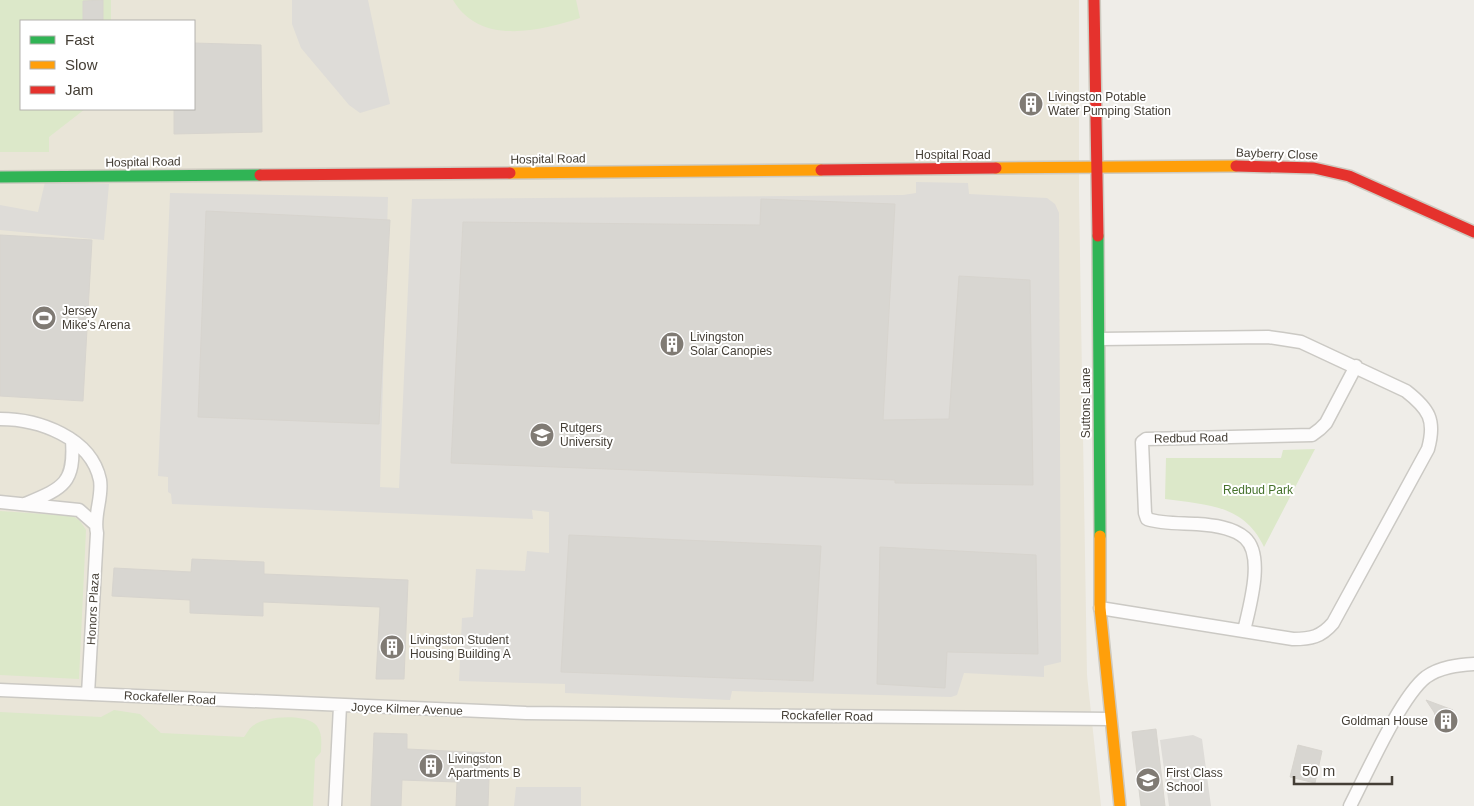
<svg xmlns="http://www.w3.org/2000/svg" width="1474" height="806" font-family="Arial,sans-serif">
	<rect width="100%" height="100%" fill="#efede8"/>
	<path fill="#e9e5d8" fill-rule="evenodd" d="M 0,0 L 1079,0 L 1079,195 L 1087,675 L 1101,806 L 0,806 ZM 21,21 L 194,21 L 194,109 L 21,109 Z"/>
	<path fill="#dce8c9" d="M 0,0 L 111,0 L 111,21 L 21,21 L 21,109 L 85,109 L 49,137 L 49,152 L 0,152 Z
		M 453,0 L 576,0 L 580,18 C 539,31 480,46 453,0 Z
		M 1315,449 L 1264,547 C 1244,504 1206,505 1165,499 L 1166,458 L 1281,458 L 1283,450 Z
		M 0,511 L 73,516 L 80,521 L 86,530 L 79,679 L 0,675 Z
		M 114,710 L 140,714 L 161,733 L 244,737 C 247,733 250,727 254,725 C 266,716 307,713 317,726 C 323,735 321,743 321,752 L 315,759 L 313,806 L 0,806 L 0,712 L 101,717 Z"/>
	<path fill="#dedcd8" d="M 292,0 L 368,0 L 390,104 L 360,113 L 349,105 L 301,48 L 292,24 Z
		M 45,182 L 109,184 L 104,240 L 0,230 L 0,205 L 38,212 Z
		M 916,182 L 968,183 L 969,194 L 1047,198 L 1055,204 L 1059,213 L 1061,662 L 1044,666 L 1044,677 L 964,673 L 957,695 L 951,697 L 732,691 L 730,700 L 565,693 L 565,684 L 459,681 L 462,618 L 473,617 L 476,569 L 525,571 L 527,551 L 549,553 L 549,512 L 532,510 L 533,519 L 172,504 L 171,494 L 168,492 L 168,477 L 158,476 L 170,193 L 388,197 L 380,487 L 399,488 L 412,199 L 903,195 L 916,193 Z
		M 1193,735 L 1202,739 L 1211,806 L 1169,806 L 1160,740 Z
		M 516,787 L 581,787 L 581,806 L 514,806 Z"/>
	<path fill="#d8d6d1" stroke="#d7d4ce" d="M 103,0 L 103,21 L 83,21 L 83,1 Z
		M 194,43 L 261,45 L 262,132 L 174,134 L 174,109 L 194,109 Z
		M 1023,98 L 1039,98 L 1039,109 L 1023,109 Z
		M 761,199 L 895,204 L 883,420 L 949,419 L 959,276 L 1030,280 L 1033,485 L 895,483 L 895,480 L 451,463 L 463,222 L 760,225 Z
		M 206,211 L 390,220 L 379,424 L 198,417 Z
		M 0,235 L 92,240 L 83,401 L 0,396 Z
		M 569,535 L 821,546 L 813,681 L 561,672 Z
		M 880,547 L 1036,555 L 1038,654 L 947,652 L 945,688 L 877,684 Z
		M 192,559 L 264,562 L 264,574 L 408,580 L 404,679 L 376,679 L 380,607 L 263,602 L 263,616 L 190,613 L 190,600 L 112,596 L 114,568 L 191,572 Z
		M 1426,700 L 1453,710 L 1452,715 L 1456,716 L 1451,730 L 1440,730 L 1434,712 Z
		M 1156,729 L 1165,806 L 1141,806 L 1132,732 Z
		M 374,733 L 407,734 L 407,749 L 490,753 L 488,806 L 456,806 L 457,782 L 402,780 L 401,806 L 371,806 Z
		M 1298,745 L 1322,751 L 1315,783 L 1290,777 Z"/>
	<g fill="none" stroke-linecap="round" stroke-linejoin="round">
		<defs>
			<path id="street" d="M 1100,339 L 1268,337 L 1282,339 L 1301,342 L 1406,391 C 1429,409 1436,420 1428,449 L 1333,623 C 1321,637 1311,639 1293,639 L 1100,608
				M 0,419 C 38,419 91,437 100,480 C 103,497 93,516 97,533 L 88,694
				M 0,502 L 79,510 L 95,524
				M 25,504 C 63,488 75,484 72,440
				M 1244,631 C 1249,608 1265,556 1245,538 C 1233,527 1212,525 1197,524 C 1181,523 1162,524 1147,519 L 1145,513 L 1142,442 L 1146,439 L 1312,435 L 1320,429 L 1326,423 L 1356,366
				M 0,690 L 526,713 L 1110,719
				M 335,806 L 340,706
				M 1350,806 C 1366,775 1401,696 1426,677 C 1440,667 1458,665 1474,664"/>
			<path id="fast" d="M 0,177 L 260,175
				M 1098,236 L 1100,536"/>
			<path id="slow" d="M 996,168 L 1236,166
				M 510,173 L 821,170
				M 1100,536 L 1100,608 L 1120,806"/>
			<path id="jam" d="M 1094,0 L 1098,236
				M 1236,166 L 1314,168 L 1349,176 L 1474,232
				M 821,170 L 996,168
				M 260,175 L 510,173"/>
		</defs>
		<use href="#street" stroke="#cbc9c4" stroke-width="15"/>
		<use href="#fast" stroke="#cecac0" stroke-width="14"/>
		<use href="#slow" stroke="#cecac0" stroke-width="14"/>
		<use href="#jam" stroke="#cecac0" stroke-width="14"/>
		<use href="#street" stroke="#fdfcfc" stroke-width="12"/>
		<use href="#fast" stroke="#30b455" stroke-width="11"/>
		<use href="#slow" stroke="#ff9f0a" stroke-width="11"/>
		<use href="#jam" stroke="#e5322d" stroke-width="11"/>
	</g>
	<defs>
		<symbol id="building-disc" viewBox="-11 -11 22 22"><circle r="9.5" fill="#807b74" stroke="#fff"/><path d="M-4-6H4V6H1V3H-1V6H-4ZM-2.5-4.3h1.7v1.8h-1.7ZM.8-4.3h1.7v1.8H.8ZM-2.5-1h1.7V.8h-1.7ZM.8-1h1.7V.8H.8Z" fill="#fff"/></symbol>
		<symbol id="stadium-disc" viewBox="-11 -11 22 22"><circle r="9.5" fill="#807b74" stroke="#fff"/><path d="M0-5a6.5 5 0 1 0 0 10a6.5 5 0 1 0 0-10ZM-3.5-1.8h7v3.6h-7Z" fill="#fff"/></symbol>
		<symbol id="university-disc" viewBox="-11 -11 22 22"><circle r="9.5" fill="#807b74" stroke="#fff"/><path d="M0-5L7-2L0 1L-7-2ZM-4 1L0 2.5L4 1V4Q0 6-4 4Z" fill="#fff"/></symbol>
		<symbol id="school-disc" viewBox="-11 -11 22 22"><circle r="9.5" fill="#807b74" stroke="#fff"/><path d="M0-5L7-2L0 1L-7-2ZM-4 1L0 2.5L4 1V4Q0 6-4 4Z" fill="#fff"/></symbol>
	</defs>
	<g fill-rule="evenodd">
		<use href="#building-disc" x="1017" y="90" width="28" height="28"/>
		<use href="#stadium-disc" x="30" y="304" width="28" height="28"/>
		<use href="#building-disc" x="658" y="330" width="28" height="28"/>
		<use href="#university-disc" x="528" y="421" width="28" height="28"/>
		<use href="#building-disc" x="378" y="633" width="28" height="28"/>
		<use href="#building-disc" x="1432" y="707" width="28" height="28"/>
		<use href="#building-disc" x="417" y="752" width="28" height="28"/>
		<use href="#school-disc" x="1134" y="766" width="28" height="28"/>
	</g>
	<g text-anchor="middle" dominant-baseline="central" stroke-width="4" stroke-linejoin="round" paint-order="stroke">
		<g font-size="12" fill="#443e35" stroke="#fff" text-anchor="start">
			<text x="1048" y="97">Livingston Potable<tspan x="1048" dy="14">Water Pumping Station</tspan></text>
			<text x="62" y="311">Jersey<tspan x="62" dy="14">Mike's Arena</tspan></text>
			<text x="690" y="337">Livingston<tspan x="690" dy="14">Solar Canopies</tspan></text>
			<text x="560" y="428">Rutgers<tspan x="560" dy="14">University</tspan></text>
			<text x="410" y="640">Livingston Student<tspan x="410" dy="14">Housing Building A</tspan></text>
			<text x="1428" y="721" text-anchor="end">Goldman House</text>
			<text x="448" y="759">Livingston<tspan x="448" dy="14">Apartments B</tspan></text>
			<text x="1166" y="773">First Class<tspan x="1166" dy="14">School</tspan></text>
		</g>
		<g font-size="12" fill="#443e35" stroke="#fff">
			<text transform="translate(1277 154) rotate(2)">Bayberry Close</text>
			<text x="953" y="155">Hospital Road</text>
			<text transform="translate(548 159) rotate(-1)">Hospital Road</text>
			<text transform="translate(143 162) rotate(-1)">Hospital Road</text>
			<text transform="translate(1086 403) rotate(-90)">Suttons Lane</text>
			<text transform="translate(1191 438) rotate(-1)">Redbud Road</text>
			<text transform="translate(93 609) rotate(-87)">Honors Plaza</text>
			<text transform="translate(170 698) rotate(3)">Rockafeller Road</text>
			<text transform="translate(407 709) rotate(2)">Joyce Kilmer Avenue</text>
			<text transform="translate(827 716) rotate(1)">Rockafeller Road</text>
		</g>
		<g font-size="12" fill="#46722c" stroke="#fff">
			<text x="1258" y="490">Redbud Park</text>
		</g>
	</g>
	<rect x="20" y="20" width="175" height="90" fill="#ffffff" stroke="#b4b2ae"/>
	<rect x="30" y="36" width="25" height="8" fill="#30b455" stroke="#b4b2ae"/>
	<text x="65" y="45" font-size="15" fill="#443e35">Fast</text>
	<rect x="30" y="61" width="25" height="8" fill="#ff9f0a" stroke="#b4b2ae"/>
	<text x="65" y="70" font-size="15" fill="#443e35">Slow</text>
	<rect x="30" y="86" width="25" height="8" fill="#e5322d" stroke="#b4b2ae"/>
	<text x="65" y="95" font-size="15" fill="#443e35">Jam</text>
	<path d="M1294 776v8h98v-8" fill="none" stroke="#443e35" stroke-width="2.5"/>
	<text x="1302" y="776" font-size="15" fill="#443e35" stroke="#ffffff" stroke-width="4" paint-order="stroke">50 m</text>
</svg>
